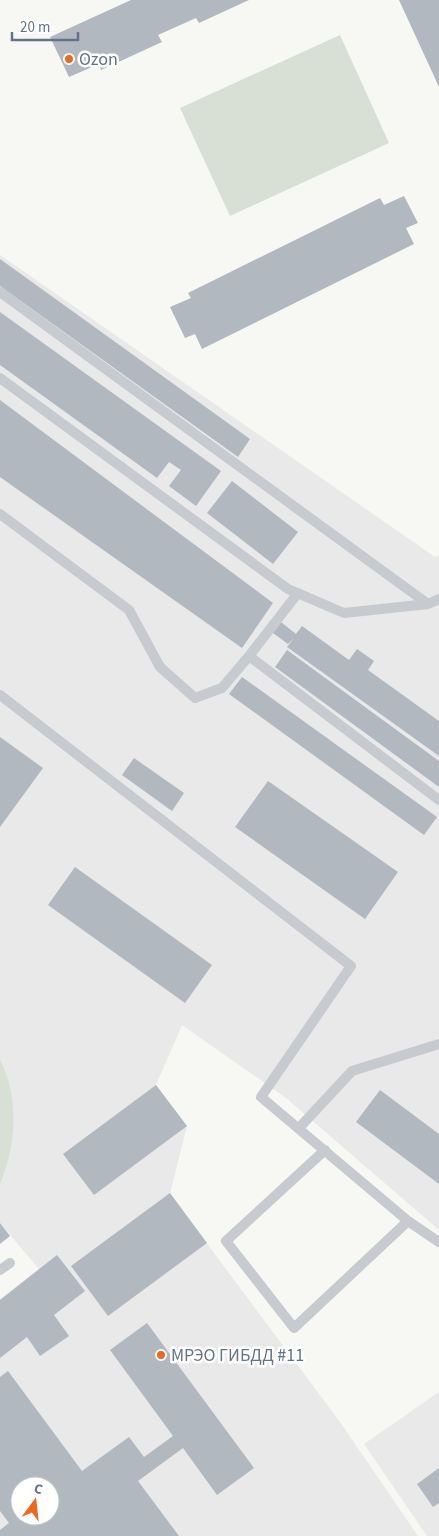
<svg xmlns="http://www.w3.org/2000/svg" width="439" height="1536" font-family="'Source Sans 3',sans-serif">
	<rect width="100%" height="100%" fill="#f7f8f4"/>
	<path fill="#e8e9e8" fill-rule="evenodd" d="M 0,255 L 435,557 L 439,555 L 439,1230 L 286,1098 L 182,1025 L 156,1085 L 187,1126 L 170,1194 L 340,1422 L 418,1536 L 0,1536 L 0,1299 L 39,1269 L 0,1223 ZM 20,1486 L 50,1486 L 50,1516 L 20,1516 Z
		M 439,1392 L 439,1536 L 427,1536 L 364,1444 Z"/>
	<path fill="#d8e0d5" d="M 340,35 L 389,143 L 230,216 L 180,108 Z
		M 0,1060 C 20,1099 16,1145 0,1184 Z"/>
	<path fill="#b1b8bf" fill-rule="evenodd" d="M 131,0 L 249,0 L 199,23 L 196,18 L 158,35 L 162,42 L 101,70 L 99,64 L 69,77 L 50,37 Z
		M 399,0 L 439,0 L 439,87 Z
		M 404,196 L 418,223 L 406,228 L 414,244 L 202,349 L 195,334 L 185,338 L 170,307 L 191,298 L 188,293 L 380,198 L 384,205 Z
		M 0,259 L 250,439 L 238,457 L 0,286 Z
		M 0,312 L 221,471 L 196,506 L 169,486 L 181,470 L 169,462 L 157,478 L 0,365 Z
		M 0,400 L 273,603 L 242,648 L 0,477 Z
		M 232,481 L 298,532 L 273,564 L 207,513 Z
		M 281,622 L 296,634 L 302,626 L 349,660 L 357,649 L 374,661 L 368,670 L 439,721 L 439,756 L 287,647 L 294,638 L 288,644 L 273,633 Z
		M 287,650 L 439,761 L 439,787 L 275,667 Z
		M 242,677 L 437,817 L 424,835 L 229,694 Z
		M 0,737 L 43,768 L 0,827 Z
		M 134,758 L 184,793 L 172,811 L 122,775 Z
		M 268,781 L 398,872 L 365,919 L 235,827 Z
		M 75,867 L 212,965 L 185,1003 L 48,905 Z
		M 156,1085 L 187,1126 L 94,1195 L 63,1154 Z
		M 380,1090 L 439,1134 L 439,1184 L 356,1122 Z
		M 170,1193 L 207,1243 L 108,1316 L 71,1266 Z
		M 0,1223 L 10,1236 L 0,1244 Z
		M 57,1255 L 85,1291 L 54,1315 L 69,1336 L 40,1356 L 27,1337 L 0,1358 L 0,1300 Z
		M 147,1323 L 254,1468 L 217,1495 L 183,1448 L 138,1481 L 179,1536 L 0,1536 L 0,1530 L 9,1523 L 0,1511 L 0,1377 L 8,1371 L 82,1471 L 129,1437 L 144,1457 L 173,1436 L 110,1350 ZM 20,1486 L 50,1486 L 50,1516 L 20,1516 Z
		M 439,1468 L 439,1503 L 433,1507 L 417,1484 Z"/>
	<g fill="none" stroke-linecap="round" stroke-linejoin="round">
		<path stroke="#c7cace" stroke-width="10" d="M 0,292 L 428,604
			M 0,378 L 288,589 L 344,613 L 428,604 L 439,599
			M 0,514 L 129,610 L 160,667 L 195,698 L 222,688 L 249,656
			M 298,593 L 249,656 L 439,800
			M 0,695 L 351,966 L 261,1097 L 408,1221 L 439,1242
			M 299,1128 L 352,1071 L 439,1044
			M 325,1150 L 226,1241 L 294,1328 L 408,1221
			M 0,1270 L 10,1263"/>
	</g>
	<g fill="#ef681d" stroke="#fff" stroke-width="2">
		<circle cx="69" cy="59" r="5"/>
		<circle cx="161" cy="1355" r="5"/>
	</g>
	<g text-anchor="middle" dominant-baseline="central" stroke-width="5" stroke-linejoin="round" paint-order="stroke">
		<g font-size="18" fill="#647488" stroke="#fff" text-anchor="start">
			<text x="79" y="59">Ozon</text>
			<text x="171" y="1355">МРЭО ГИБДД #11</text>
		</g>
	</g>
	<g transform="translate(35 1501) rotate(15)"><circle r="24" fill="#ffffff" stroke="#c1c7cf"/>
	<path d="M0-4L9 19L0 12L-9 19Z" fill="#ef681d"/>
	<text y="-8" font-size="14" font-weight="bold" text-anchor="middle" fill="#647488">С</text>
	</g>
	<path d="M12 32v8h66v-8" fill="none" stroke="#647488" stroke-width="2.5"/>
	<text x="20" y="32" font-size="15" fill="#647488" stroke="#ffffff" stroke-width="4" paint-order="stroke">20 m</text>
</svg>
